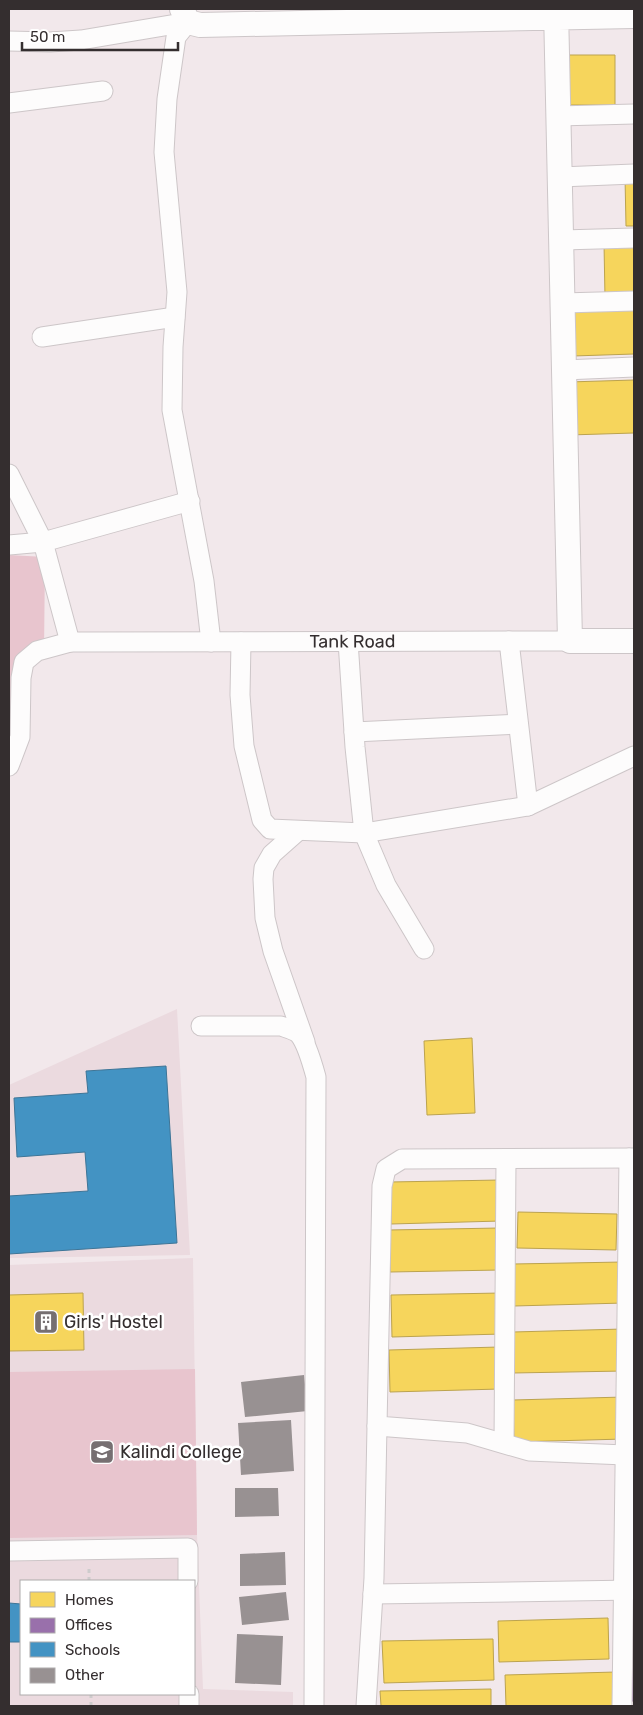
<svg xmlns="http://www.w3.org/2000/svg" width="643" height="1715" font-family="Rubik,sans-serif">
	<rect width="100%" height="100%" fill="#f2e8eb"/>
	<path fill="#ebdadf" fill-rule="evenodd" d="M 177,1009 L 190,1255 L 9,1258 L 9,1085 Z
		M 193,1258 L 197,1535 L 203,1689 L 293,1692 L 293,1706 L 9,1706 L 9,1265 ZM 21,1581 L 194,1581 L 194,1694 L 21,1694 Z"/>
	<path fill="#e8c5ce" d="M 9,555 L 45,557 L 44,653 L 24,660 L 9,751 Z
		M 195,1369 L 197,1535 L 9,1538 L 9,1372 Z"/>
	<path fill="#f6d55c" stroke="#bca34e" d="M 560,55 L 615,55 L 615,105 L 560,105 Z
		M 634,176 L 634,226 L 626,226 L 625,177 Z
		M 634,242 L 634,297 L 605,298 L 604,243 Z
		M 634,305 L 634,354 L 573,356 L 572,307 Z
		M 634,380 L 634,433 L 569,435 L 568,382 Z
		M 472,1038 L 475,1113 L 427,1115 L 424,1041 Z
		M 500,1180 L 501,1221 L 391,1224 L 390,1182 Z
		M 518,1212 L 617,1214 L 616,1250 L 517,1248 Z
		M 499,1228 L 500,1270 L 390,1272 L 389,1230 Z
		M 623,1262 L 624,1303 L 514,1306 L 513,1264 Z
		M 83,1293 L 84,1350 L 9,1351 L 9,1295 Z
		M 501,1293 L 502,1334 L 392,1337 L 391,1295 Z
		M 623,1329 L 624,1371 L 513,1373 L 513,1332 Z
		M 499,1347 L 500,1389 L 390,1392 L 389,1350 Z
		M 624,1397 L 624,1439 L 514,1442 L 513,1400 Z
		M 632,1606 L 634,1606 L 634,1648 L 633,1648 Z
		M 608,1618 L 609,1659 L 499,1662 L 498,1621 Z
		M 493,1639 L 494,1680 L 384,1683 L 382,1641 Z
		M 616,1672 L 616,1706 L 506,1706 L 505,1675 Z
		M 491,1689 L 491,1706 L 381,1706 L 380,1691 Z"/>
	<path fill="#9970ab" stroke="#7b5c86" d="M 630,1659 L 634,1659 L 634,1701 L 631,1701 Z"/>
	<path fill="#4393c3" stroke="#3e7597" d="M 166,1066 L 177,1243 L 9,1254 L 9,1196 L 88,1191 L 85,1152 L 17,1157 L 14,1098 L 88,1093 L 86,1071 Z
		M 9,1603 L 21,1604 L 21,1642 L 9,1642 Z"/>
	<path fill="#989192" d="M 304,1375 L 308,1411 L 245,1417 L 241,1382 Z
		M 291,1420 L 294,1471 L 241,1475 L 238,1423 Z
		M 235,1488 L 278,1488 L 279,1516 L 235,1517 Z
		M 285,1552 L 286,1585 L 240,1586 L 240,1554 Z
		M 286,1592 L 289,1620 L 242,1625 L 239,1597 Z
		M 237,1634 L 283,1636 L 281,1685 L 235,1683 Z"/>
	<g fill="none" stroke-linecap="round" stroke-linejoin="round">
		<defs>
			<g id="minor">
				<path d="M 188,22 L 176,37 L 167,99 L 164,152 L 177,292 L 173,347 L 172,410 L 204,581 L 211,642"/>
				<path d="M 9,41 L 50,42 L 81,40 L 188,22"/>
				<path d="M 9,103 L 103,91"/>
				<path d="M 558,116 L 634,114"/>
				<path d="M 560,177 L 634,174"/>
				<path d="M 562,240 L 634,238"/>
				<path d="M 563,303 L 634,301"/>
				<path d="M 42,337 L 175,317"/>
				<path d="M 564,370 L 634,367"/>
				<path d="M 9,474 L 43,542 L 70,642"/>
				<path d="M 9,545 L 43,542 L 190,501"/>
				<path d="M 348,641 L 355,747 L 364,833 L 386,885 L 424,949"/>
				<path d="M 509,641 L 528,806"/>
				<path d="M 241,642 L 240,695 L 244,746 L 262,820 L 270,829 L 364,833 L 528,806 L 634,756"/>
				<path d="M 354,732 L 518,724"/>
				<path id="s1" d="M 9,766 L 20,737 L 21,678 L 24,662 L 37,651 L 70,642 L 570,641"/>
				<path d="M 298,831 L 272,854 L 264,868 L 263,879 L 265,918 L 273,951 L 305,1042"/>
				<path d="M 201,1026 L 281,1026 C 286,1028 295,1030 299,1034 C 306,1042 313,1066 316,1077 L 314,1706"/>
				<path d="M 504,1443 L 506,1160"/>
				<path d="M 625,1455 L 529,1451 L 467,1433 L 377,1426 L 382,1186 L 386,1169 L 402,1159 L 634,1158"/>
				<path d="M 9,1551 L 188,1548 L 188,1581"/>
				<path d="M 373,1594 L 634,1590"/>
				<path d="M 189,1694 L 189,1706"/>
				<path d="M 366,1706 L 374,1578 L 377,1426"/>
				<path d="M 622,1706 L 629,1158"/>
			</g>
			<path id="tertiary" d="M 182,9 L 188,22 L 200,25 L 634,16
				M 556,9 L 570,641 L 634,641"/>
		</defs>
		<use href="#minor" stroke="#cdc6c8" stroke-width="21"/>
		<use href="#tertiary" stroke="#cdc6c8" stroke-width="26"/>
		<path stroke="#cdcbcc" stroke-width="3" stroke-dasharray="4 4" stroke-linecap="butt" d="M 89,1569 L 89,1581
			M 91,1694 L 91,1706"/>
		<use href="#minor" stroke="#fdfcfc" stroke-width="19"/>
		<use href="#tertiary" stroke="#fdfcfc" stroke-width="24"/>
	</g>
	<defs>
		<symbol id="building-square" viewBox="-11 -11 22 22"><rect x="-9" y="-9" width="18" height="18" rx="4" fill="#766f71" stroke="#fff"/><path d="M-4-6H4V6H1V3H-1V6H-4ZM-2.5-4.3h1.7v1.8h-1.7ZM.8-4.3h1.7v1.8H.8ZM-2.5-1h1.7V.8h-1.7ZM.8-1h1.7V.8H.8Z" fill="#fff"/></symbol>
		<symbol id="university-square" viewBox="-11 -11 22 22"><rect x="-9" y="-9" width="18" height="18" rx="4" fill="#766f71" stroke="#fff"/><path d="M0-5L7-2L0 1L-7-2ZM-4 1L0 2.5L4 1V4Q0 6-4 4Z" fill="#fff"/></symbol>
	</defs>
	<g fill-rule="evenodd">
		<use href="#building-square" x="32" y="1308" width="28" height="28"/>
		<use href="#university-square" x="88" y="1438" width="28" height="28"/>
	</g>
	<g text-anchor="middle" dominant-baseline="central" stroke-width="5" stroke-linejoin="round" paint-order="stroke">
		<g font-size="18" fill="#342e2f" stroke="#fff">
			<text stroke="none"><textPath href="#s1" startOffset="440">Tank Road</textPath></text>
		</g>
		<g font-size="18" fill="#342e2f" stroke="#fff" text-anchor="start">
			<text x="64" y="1322">Girls' Hostel</text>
			<text x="120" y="1452">Kalindi College</text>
		</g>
	</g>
	<rect width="643" height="1715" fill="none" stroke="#342e2f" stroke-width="20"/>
	<rect x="20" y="1580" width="175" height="115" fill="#ffffff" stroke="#aeabac"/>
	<rect x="30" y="1592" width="25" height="15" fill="#f6d55c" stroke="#aeabac"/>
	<text x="65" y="1605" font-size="15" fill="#342e2f">Homes</text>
	<rect x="30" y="1618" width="25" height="15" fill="#9970ab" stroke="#aeabac"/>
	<text x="65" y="1630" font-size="15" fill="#342e2f">Offices</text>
	<rect x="30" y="1642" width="25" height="15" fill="#4393c3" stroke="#aeabac"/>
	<text x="65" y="1655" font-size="15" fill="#342e2f">Schools</text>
	<rect x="30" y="1668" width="25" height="15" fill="#989192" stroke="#aeabac"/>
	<text x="65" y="1680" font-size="15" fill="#342e2f">Other</text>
	<path d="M22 42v8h156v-8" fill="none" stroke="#342e2f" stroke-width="2.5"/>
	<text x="30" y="42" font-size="15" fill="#342e2f" stroke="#ffffff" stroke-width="4" paint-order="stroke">50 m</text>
</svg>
